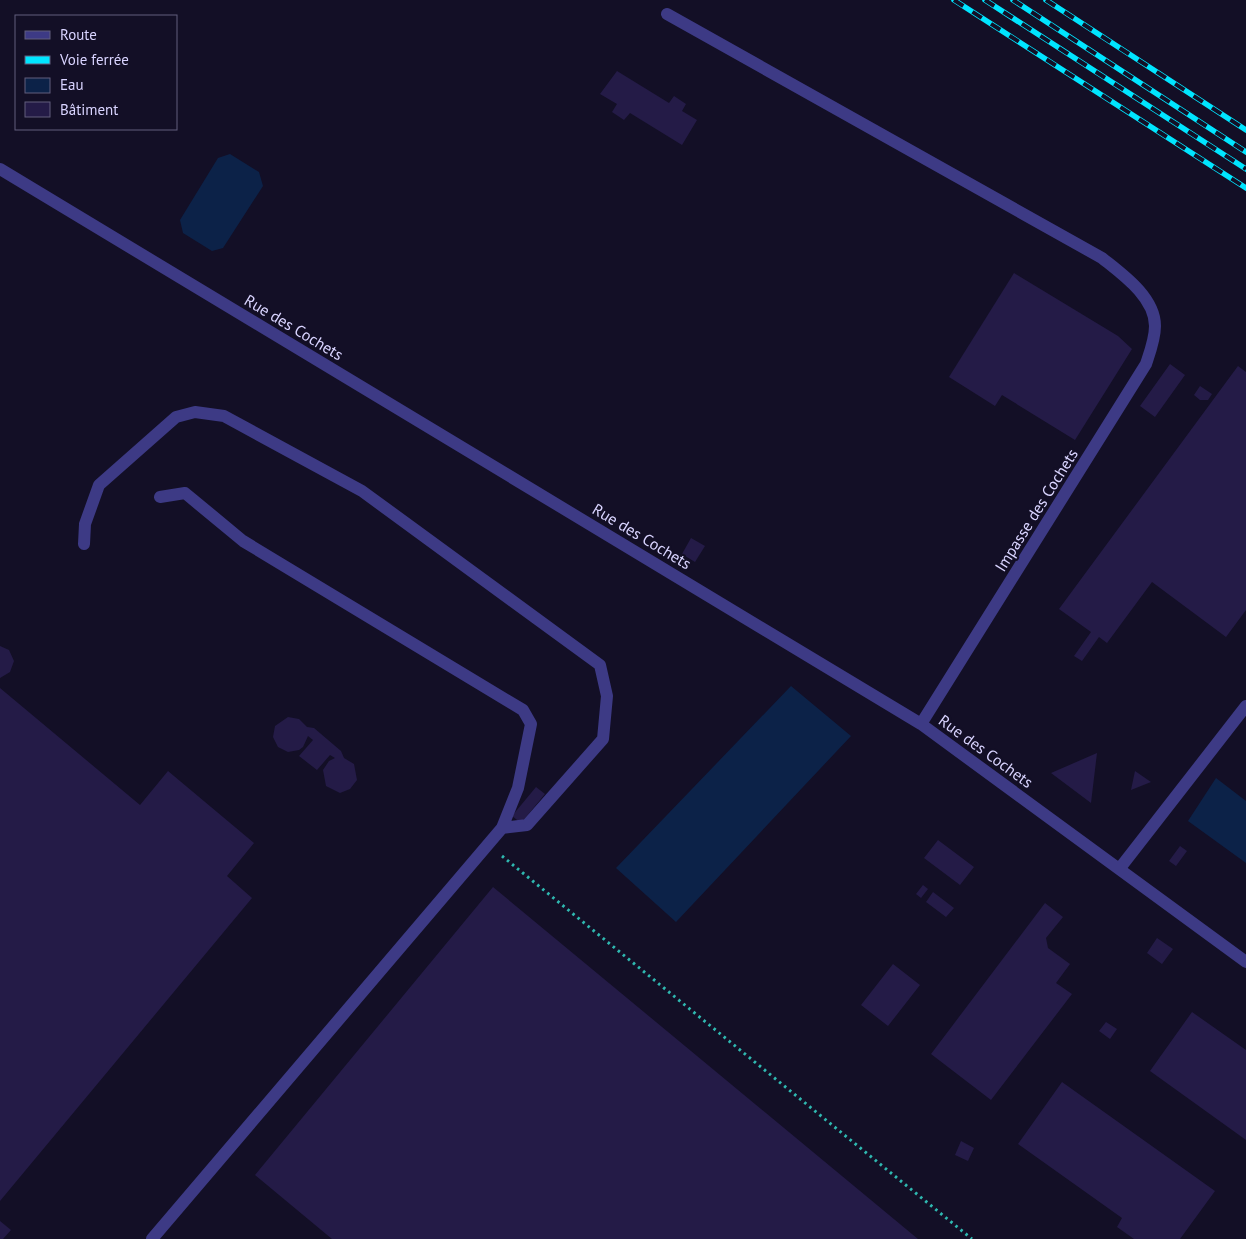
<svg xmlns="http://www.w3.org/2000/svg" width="1246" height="1239" font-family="'PT Sans',sans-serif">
	<rect width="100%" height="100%" fill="#130f26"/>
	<path fill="#0c2248" d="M 230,154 L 259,172 L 263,186 L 223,248 L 212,251 L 183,233 L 180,220 L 218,158 Z
		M 791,686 L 851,736 L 676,922 L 616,868 Z
		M 1216,778 L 1246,801 L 1246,863 L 1188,821 Z"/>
	<path fill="#241b47" d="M 617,71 L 669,103 L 674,96 L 686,104 L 682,111 L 697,120 L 682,145 L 630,113 L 624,120 L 612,112 L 617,104 L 600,94 Z
		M 1014,273 L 1118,336 L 1132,349 L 1075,440 L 1002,395 L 995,406 L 949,377 Z
		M 1170,364 L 1185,375 L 1155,417 L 1140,406 Z
		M 1238,366 L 1246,372 L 1246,610 L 1226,637 L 1152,582 L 1107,643 L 1099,637 L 1082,661 L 1074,656 L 1091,632 L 1059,609 Z
		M 1200,386 L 1212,394 L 1208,400 L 1200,400 L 1194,395 Z
		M 691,538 L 705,546 L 695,562 L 682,554 Z
		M 0,646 L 9,650 L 14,661 L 10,672 L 0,678 Z
		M 0,688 L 140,805 L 168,771 L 254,843 L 227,876 L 252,898 L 0,1201 Z
		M 288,717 L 299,719 L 307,727 L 314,728 L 341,751 L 344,758 L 354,764 L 357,780 L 350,789 L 340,793 L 326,786 L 323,770 L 329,761 L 335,758 L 330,755 L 317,770 L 299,756 L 313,740 L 308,736 L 303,747 L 299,750 L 288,752 L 278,747 L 273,737 L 275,726 Z
		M 1097,753 L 1091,803 L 1051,773 Z
		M 1135,771 L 1151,782 L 1131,790 Z
		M 536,787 L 545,794 L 521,823 L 512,816 Z
		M 938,840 L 974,867 L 960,885 L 924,858 Z
		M 1180,846 L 1187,851 L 1176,866 L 1169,861 Z
		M 923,885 L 928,889 L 921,898 L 916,894 Z
		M 493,887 L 918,1239 L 332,1239 L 255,1175 Z
		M 933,892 L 954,908 L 946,917 L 926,902 Z
		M 1045,903 L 1063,917 L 1046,938 L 1048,948 L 1070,964 L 1056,983 L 1072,994 L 991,1100 L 931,1054 Z
		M 1157,938 L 1173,949 L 1162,964 L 1147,953 Z
		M 893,964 L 920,985 L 888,1026 L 861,1005 Z
		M 1192,1012 L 1246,1050 L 1246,1140 L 1150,1071 Z
		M 1106,1022 L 1117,1029 L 1110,1039 L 1099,1031 Z
		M 1062,1082 L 1215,1191 L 1180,1239 L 1134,1239 L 1117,1227 L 1122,1218 L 1018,1144 Z
		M 961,1141 L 974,1148 L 968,1161 L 955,1155 Z
		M 0,1221 L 11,1230 L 3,1239 L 0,1239 Z"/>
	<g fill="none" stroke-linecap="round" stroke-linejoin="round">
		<path stroke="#2fb8b0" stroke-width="3" stroke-dasharray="2.5 4" stroke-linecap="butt" d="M 502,856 L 972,1239"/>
		<path stroke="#3d3a85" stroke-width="12" d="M 667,14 L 1102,258 C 1122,274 1155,297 1155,326 C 1155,339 1150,352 1146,364 L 921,724
			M 0,169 L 921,724 L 1246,962
			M 84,544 L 85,524 L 99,485 L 176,417 L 195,412 L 224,416 L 362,491 L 600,665 L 607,696 L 603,739 L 527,825 L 502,828
			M 1120,868 L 1246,706
			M 152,1239 L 502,828 L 518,788 L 531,724 L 523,710 L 243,541 L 185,493 L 160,497"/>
		<defs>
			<path id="rail" d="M 954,0 L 1246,188
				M 985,0 L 1246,169
				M 1013,0 L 1246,152
				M 1046,0 L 1246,130"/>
		</defs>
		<use href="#rail" stroke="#00e5ff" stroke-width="5.5"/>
		<use href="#rail" stroke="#130f26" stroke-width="4" stroke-dasharray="11" stroke-linecap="butt"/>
	</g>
	<g text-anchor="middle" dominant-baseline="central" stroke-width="4.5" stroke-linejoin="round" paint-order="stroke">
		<g font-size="16" fill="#d9d4ff" stroke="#130f26">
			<text transform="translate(294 327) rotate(31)">Rue des Cochets</text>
			<text transform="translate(1036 510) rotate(-58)">Impasse des Cochets</text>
			<text transform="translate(642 536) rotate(31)">Rue des Cochets</text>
			<text transform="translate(986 751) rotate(36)">Rue des Cochets</text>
		</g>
	</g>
	<rect x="15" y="15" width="162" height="115" fill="#130f26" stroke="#625e7d"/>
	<rect x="25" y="31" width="25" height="8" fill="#3d3a85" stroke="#625e7d"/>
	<text x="60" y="40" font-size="15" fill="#d9d4ff">Route</text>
	<rect x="25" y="56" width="25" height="8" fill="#00e5ff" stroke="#625e7d"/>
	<text x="60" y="65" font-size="15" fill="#d9d4ff">Voie ferrée</text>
	<rect x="25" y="78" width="25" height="15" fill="#0c2248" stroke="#625e7d"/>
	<text x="60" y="90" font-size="15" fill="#d9d4ff">Eau</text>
	<rect x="25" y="102" width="25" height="15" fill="#241b47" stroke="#625e7d"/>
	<text x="60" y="115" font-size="15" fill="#d9d4ff">Bâtiment</text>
</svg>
